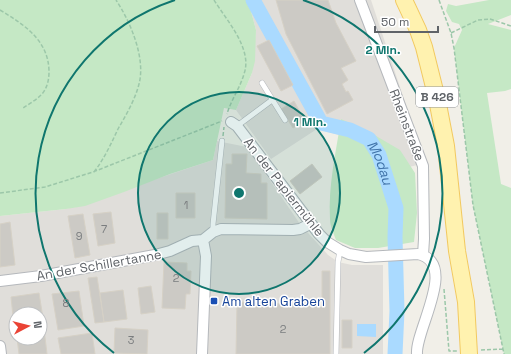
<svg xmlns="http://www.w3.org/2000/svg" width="511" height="354" font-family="'Space Grotesk',sans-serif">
	<rect width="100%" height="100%" fill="#f1efe8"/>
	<path fill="#e0deda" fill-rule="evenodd" d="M 248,0 L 371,0 L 406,105 L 421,164 L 382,174 L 365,142 L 317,129 L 271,159 L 236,110 L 252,73 L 256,30 Z
		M 217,141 L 247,147 L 300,224 L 328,255 L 338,262 L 352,265 L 383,265 L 383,354 L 0,354 L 0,216 L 66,209 L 213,160 ZM 16,314 L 40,314 L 40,338 L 16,338 Z"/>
	<path fill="#c5e8c5" d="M 0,0 L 248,0 L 256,30 L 255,61 L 252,73 L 236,110 L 224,108 L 213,160 L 170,174 L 124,192 L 85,206 L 66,209 L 0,216 Z
		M 489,0 L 511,0 L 511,15 L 488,24 L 511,30 L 511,89 L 505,91 L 487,93 L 501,184 L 511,188 L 511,354 L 504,354 L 473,205 L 454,48 L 462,30 L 459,24 L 452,22 L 446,11 L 448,4 L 456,6 Z
		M 341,119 L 371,133 L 400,150 L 415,173 L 417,213 L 414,242 L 378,248 L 355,248 L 336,240 C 334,234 330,226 330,219 C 328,186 336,152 341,119 Z"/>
	<path fill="#aadaff" d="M 357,324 L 376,324 L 376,337 L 357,336 Z"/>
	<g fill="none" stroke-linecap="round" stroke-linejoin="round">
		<path stroke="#aadaff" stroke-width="15" id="s1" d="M 253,0 L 321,123 L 350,130 L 369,139 L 379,155 L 396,208 L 395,237 L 397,311 L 395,354"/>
	</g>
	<path fill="#cccac5" stroke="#d6d1c6" d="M 276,0 L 328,0 L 336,23 L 356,61 L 341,68 L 348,80 L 342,84 L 346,92 L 348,91 L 353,100 L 327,114 L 286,34 Z
		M 269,40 L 293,85 L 281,91 L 257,46 Z
		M 294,101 L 305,121 L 293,128 L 281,109 Z
		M 232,154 L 247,154 L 246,173 L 261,174 L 261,183 L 267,183 L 267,219 L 225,218 L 226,164 L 232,164 Z
		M 312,164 L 322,177 L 300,194 L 290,181 Z
		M 176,193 L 195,193 L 195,218 L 176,218 Z
		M 111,212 L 115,243 L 98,246 L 93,214 Z
		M 157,213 L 168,213 L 168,239 L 157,239 Z
		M 83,214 L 90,255 L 75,258 L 68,216 Z
		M 10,222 L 15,265 L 0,267 L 0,224 Z
		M 164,262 L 187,263 L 187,271 L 191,271 L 190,294 L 186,294 L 185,309 L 162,308 Z
		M 322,271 L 330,271 L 330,354 L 236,354 L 237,302 L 322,305 Z
		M 97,277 L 104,322 L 95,323 L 88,278 Z
		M 151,286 L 155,312 L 141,314 L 138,288 Z
		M 123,290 L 127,319 L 104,322 L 100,293 Z
		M 79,291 L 84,326 L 58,330 L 52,294 Z
		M 39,293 L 42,312 L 16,314 L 16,315 L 13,316 L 11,297 Z
		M 42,312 L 47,354 L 19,354 L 17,338 L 40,338 L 40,314 L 26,314 Z
		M 342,320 L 352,320 L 352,348 L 342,348 Z
		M 115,328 L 148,330 L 147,354 L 114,353 Z
		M 92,333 L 95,354 L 61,354 L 58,338 Z"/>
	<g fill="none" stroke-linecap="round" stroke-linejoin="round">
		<defs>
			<path id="service" d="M 262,83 L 285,120
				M 237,126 L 272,100
				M 213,232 L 213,224 L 222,141
				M 336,354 L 338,262 L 340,250"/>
			<path id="minor" d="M 360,0 L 423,166 L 424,239 L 423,255
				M 231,122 L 237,126 L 319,234 L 327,242 L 340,250 L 349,254 L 366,257 L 418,254 C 459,263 415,330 417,354
				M 0,281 L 41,276 L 155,255 L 170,251 L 192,241 L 203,240 L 213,232 L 221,229 L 293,230 L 300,229 L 310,224
				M 0,346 L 1,354
				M 202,354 L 206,256 L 203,240"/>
			<path id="primary" d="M 404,0 L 418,30 L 424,47 L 437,99 L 446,146 L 457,251 L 466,302 L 469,354"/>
		</defs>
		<use href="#service" stroke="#b5b8bc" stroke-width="6"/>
		<use href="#minor" stroke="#b5b8bc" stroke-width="12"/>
		<use href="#primary" stroke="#f2c960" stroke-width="18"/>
		<path stroke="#9cc7a9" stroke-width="1.5" stroke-dasharray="4 2" stroke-linecap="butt" d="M 214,0 C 227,21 253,49 244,74 C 240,88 231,100 227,114
			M 439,0 L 451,33 L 454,48 L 473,205 L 504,354
			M 0,10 C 25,25 49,41 49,72 C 49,80 47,89 41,95 C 36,100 29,104 23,108
			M 451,33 L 478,20 L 490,19 L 511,26
			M 223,136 L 224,127
			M 94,172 C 104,159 111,144 118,129 C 126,115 135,100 139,84 C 146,58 130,21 116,0
			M 0,193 L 45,187 L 93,172 L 222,121
			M 444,289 L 449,351 L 457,351
			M 481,350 L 503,349"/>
		<use href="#service" stroke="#fff" stroke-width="5"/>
		<use href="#minor" stroke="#fff" stroke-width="10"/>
		<use href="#primary" stroke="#fff2af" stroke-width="16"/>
	</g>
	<circle cx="239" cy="193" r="101" fill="#0f766e" fill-opacity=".12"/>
	<g fill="none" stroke="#0f766e" stroke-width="2">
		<circle cx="239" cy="193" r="101"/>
		<path d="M114 353A203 203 0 0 1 175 0M303 0A203 203 0 0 1 364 353"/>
	</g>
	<rect fill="#1a4fb4" stroke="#fff" stroke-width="1.5" x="210" y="297" width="8" height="8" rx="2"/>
	<g text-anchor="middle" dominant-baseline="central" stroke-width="3" stroke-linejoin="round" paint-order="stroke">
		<g font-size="11" fill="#7a7d7f">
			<text x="186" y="205">1</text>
			<text x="104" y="229">7</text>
			<text x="79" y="236">9</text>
			<text x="176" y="278">2</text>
			<text x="66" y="303">8</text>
			<text x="283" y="329">2</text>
			<text x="131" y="340">3</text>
		</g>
		<rect fill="#fff" stroke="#8f9295" stroke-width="1" x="416" y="87" width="42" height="20" rx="3"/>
		<g font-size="12" font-weight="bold" fill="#5f6368">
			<text x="437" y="97">B 426</text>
		</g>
		<g font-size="13" fill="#5f6368" stroke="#fff">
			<text transform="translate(407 125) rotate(69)">Rheinstraße</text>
			<text transform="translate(284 187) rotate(52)">An der Papiermühle</text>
			<text transform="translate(99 265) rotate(-10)">An der Schillertanne</text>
		</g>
		<g font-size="13" fill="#164399" stroke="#fff" text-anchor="start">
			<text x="222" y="301">Am alten Graben</text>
		</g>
		<g font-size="14" font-style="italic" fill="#4174aa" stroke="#fff">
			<text stroke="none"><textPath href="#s1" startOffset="218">Modau</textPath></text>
		</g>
	</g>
	<circle cx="239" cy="193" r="6" fill="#0f766e" stroke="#fff" stroke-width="2"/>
	<g font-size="12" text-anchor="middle" font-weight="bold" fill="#0f766e" stroke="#fff" stroke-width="3" stroke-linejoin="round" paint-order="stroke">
		<text x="383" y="54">2 Min.</text>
		<text x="310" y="126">1 Min.</text>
	</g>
	<g transform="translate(28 326) rotate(83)"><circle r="19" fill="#ffffff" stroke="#bfc1c3"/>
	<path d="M0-3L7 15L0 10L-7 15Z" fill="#ea4335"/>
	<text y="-6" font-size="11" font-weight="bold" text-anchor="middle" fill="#5f6368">N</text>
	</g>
	<path d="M375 26v6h63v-6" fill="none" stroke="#5f6368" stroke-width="2"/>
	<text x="381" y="26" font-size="12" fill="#5f6368" stroke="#ffffff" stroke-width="3" paint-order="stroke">50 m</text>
</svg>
